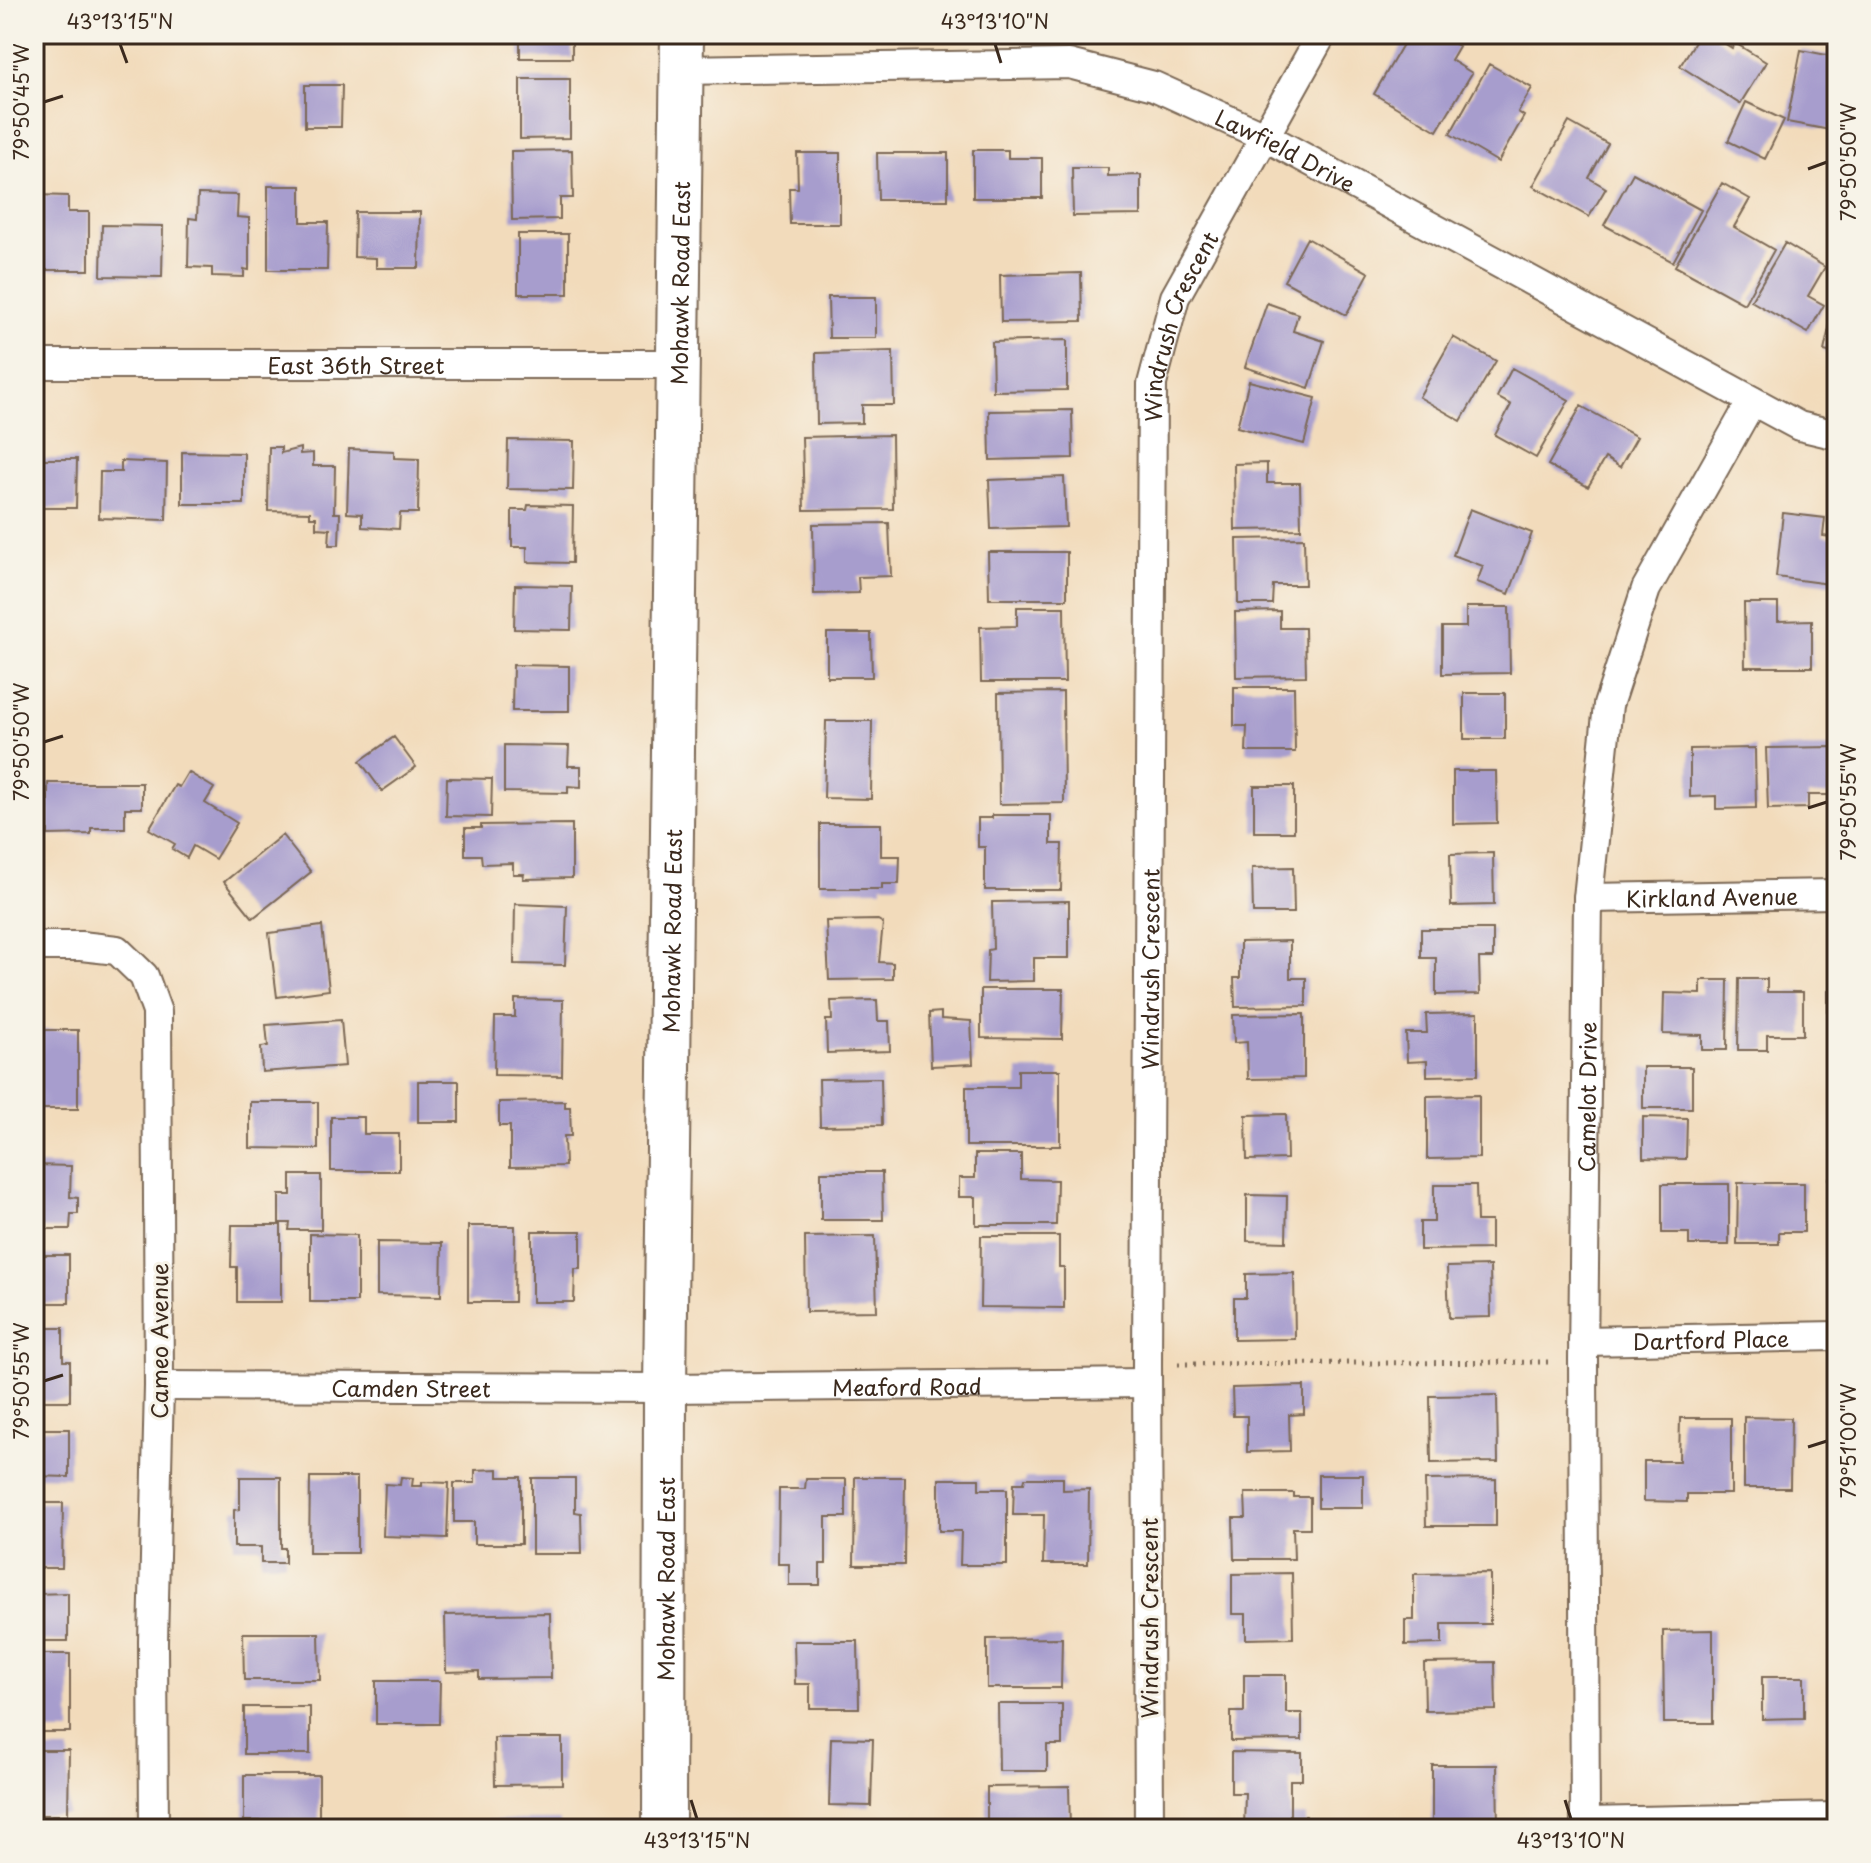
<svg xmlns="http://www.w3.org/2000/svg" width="1871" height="1863" font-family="'Playpen Sans',sans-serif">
	<rect width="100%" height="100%" fill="#f7f3e8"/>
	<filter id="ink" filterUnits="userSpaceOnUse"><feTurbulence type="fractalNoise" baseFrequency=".0125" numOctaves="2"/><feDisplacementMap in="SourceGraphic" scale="16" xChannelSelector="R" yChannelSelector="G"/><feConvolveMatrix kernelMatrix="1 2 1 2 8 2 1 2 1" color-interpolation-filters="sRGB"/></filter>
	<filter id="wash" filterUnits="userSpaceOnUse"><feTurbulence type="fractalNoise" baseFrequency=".006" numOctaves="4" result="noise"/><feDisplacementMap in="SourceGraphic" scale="32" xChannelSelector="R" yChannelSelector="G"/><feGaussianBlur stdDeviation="1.8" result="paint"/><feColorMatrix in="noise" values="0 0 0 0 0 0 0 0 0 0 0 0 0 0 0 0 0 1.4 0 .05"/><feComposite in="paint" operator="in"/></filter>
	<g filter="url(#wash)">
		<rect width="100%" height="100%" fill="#f2dbbb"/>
		<g id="blocks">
			<path fill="#a79dcd" d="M 520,34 L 572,34 L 572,58 L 520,58 Z
				M 1409,34 L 1438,34 L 1459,46 L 1451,60 L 1472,73 L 1437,131 L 1374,94 Z
				M 1700,34 L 1710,34 L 1732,48 L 1735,43 L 1766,62 L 1740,104 L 1680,66 Z
				M 1801,50 L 1837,57 L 1837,95 L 1830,130 L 1787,122 Z
				M 1489,64 L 1532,88 L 1518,112 L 1524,116 L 1498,162 L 1450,134 Z
				M 520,79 L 570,79 L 570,138 L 520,139 Z
				M 305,85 L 342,85 L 341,127 L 305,127 Z
				M 1746,102 L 1784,120 L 1765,159 L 1728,141 Z
				M 1569,122 L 1608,144 L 1589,178 L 1606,188 L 1589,217 L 1533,186 Z
				M 572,150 L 573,198 L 560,198 L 560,219 L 512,220 L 511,151 Z
				M 973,150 L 1008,150 L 1008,158 L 1042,158 L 1042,198 L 973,198 Z
				M 797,153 L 840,153 L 840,224 L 790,224 L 789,188 L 798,188 Z
				M 877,153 L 948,153 L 948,200 L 878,200 Z
				M 1072,168 L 1108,168 L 1108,176 L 1141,175 L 1141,215 L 1073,216 Z
				M 1633,173 L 1701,210 L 1673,262 L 1604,225 Z
				M 1722,183 L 1750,199 L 1734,227 L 1774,250 L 1744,304 L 1675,266 Z
				M 268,186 L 301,186 L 301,222 L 328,222 L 327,270 L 268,270 Z
				M 198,194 L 238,195 L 237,217 L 249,218 L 249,270 L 244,269 L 244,277 L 212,276 L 212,268 L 188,267 L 189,218 L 197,219 Z
				M 36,195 L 68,196 L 68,212 L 89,212 L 89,270 L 40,270 L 40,258 L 34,258 Z
				M 355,212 L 420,212 L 419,268 L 376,268 L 376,258 L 354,257 Z
				M 102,225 L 163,226 L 162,277 L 101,276 Z
				M 518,234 L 568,234 L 568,294 L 518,294 Z
				M 1307,238 L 1369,273 L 1346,315 L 1284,281 Z
				M 1785,243 L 1825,267 L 1808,296 L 1824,305 L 1808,333 L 1751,301 Z
				M 1081,273 L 1082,321 L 1001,322 L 1000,275 Z
				M 1836,296 L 1837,296 L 1837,354 L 1824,351 Z
				M 828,297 L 876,297 L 876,338 L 829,338 Z
				M 1267,303 L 1298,314 L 1293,331 L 1324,341 L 1309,388 L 1245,367 Z
				M 1453,337 L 1496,361 L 1461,421 L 1419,397 Z
				M 1067,340 L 1067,390 L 993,391 L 992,342 Z
				M 893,351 L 894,405 L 862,405 L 862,423 L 817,424 L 816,353 Z
				M 1512,368 L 1569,400 L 1536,458 L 1495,435 L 1511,405 L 1497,397 Z
				M 1249,381 L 1316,398 L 1304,444 L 1237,427 Z
				M 1581,406 L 1637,437 L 1620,467 L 1605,458 L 1588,487 L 1548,465 Z
				M 1072,410 L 1073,458 L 990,460 L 989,411 Z
				M 892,435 L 893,509 L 804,510 L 802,437 Z
				M 508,440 L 574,441 L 573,490 L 507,489 Z
				M 269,447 L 281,447 L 281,453 L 300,448 L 300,454 L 313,453 L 313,466 L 335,466 L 334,513 L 340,513 L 339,545 L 329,545 L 330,529 L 316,528 L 316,517 L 310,517 L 310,512 L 268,511 Z
				M 349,449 L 394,451 L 394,458 L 419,459 L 418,513 L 400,513 L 399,529 L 362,527 L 362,514 L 347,513 Z
				M 182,452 L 244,453 L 244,504 L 182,504 Z
				M 34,459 L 77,459 L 76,508 L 34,508 Z
				M 121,461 L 167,463 L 166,520 L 99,518 L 100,472 L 121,472 Z
				M 1267,463 L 1267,483 L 1300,483 L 1301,529 L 1235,530 L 1234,464 Z
				M 1064,477 L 1066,527 L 991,529 L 989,480 Z
				M 528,505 L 573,506 L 572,563 L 527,562 L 527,547 L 512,547 L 512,510 L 527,510 Z
				M 1470,509 L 1532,533 L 1509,594 L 1477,582 L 1483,566 L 1453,555 Z
				M 1783,513 L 1825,518 L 1823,536 L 1837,538 L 1837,585 L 1776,577 Z
				M 889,523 L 891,576 L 858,577 L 859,593 L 814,594 L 813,524 Z
				M 1304,538 L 1305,585 L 1273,585 L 1272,604 L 1238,604 L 1237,539 Z
				M 988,552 L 1067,552 L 1067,599 L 989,599 Z
				M 515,585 L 572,586 L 571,630 L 514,629 Z
				M 1744,603 L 1778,603 L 1778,621 L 1812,620 L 1812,667 L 1745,667 Z
				M 1017,607 L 1064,607 L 1065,682 L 981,682 L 980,627 L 1017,626 Z
				M 1466,607 L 1509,607 L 1510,673 L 1442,674 L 1442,627 L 1466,627 Z
				M 1280,611 L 1280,628 L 1305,628 L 1306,676 L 1236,677 L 1235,612 Z
				M 827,633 L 871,633 L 872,677 L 827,677 Z
				M 513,665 L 569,666 L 569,711 L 512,711 Z
				M 1234,687 L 1294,687 L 1295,752 L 1246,752 L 1247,726 L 1234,726 Z
				M 1063,692 L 1064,803 L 999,804 L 998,693 Z
				M 1464,693 L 1505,693 L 1505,739 L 1464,739 Z
				M 826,721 L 872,721 L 871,799 L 824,798 Z
				M 394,737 L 416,767 L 382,791 L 360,761 Z
				M 504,745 L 569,746 L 568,766 L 581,766 L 581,787 L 568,786 L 568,793 L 504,792 Z
				M 1833,747 L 1834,795 L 1808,795 L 1808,808 L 1768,809 L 1766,748 Z
				M 1755,748 L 1756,808 L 1716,809 L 1716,796 L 1690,797 L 1690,749 Z
				M 1453,771 L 1496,771 L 1497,823 L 1453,824 Z
				M 188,772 L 214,788 L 205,803 L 237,823 L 215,859 L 193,846 L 187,858 L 172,849 L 175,844 L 149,829 L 175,785 L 179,787 Z
				M 447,778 L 492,779 L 491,817 L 446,816 Z
				M 48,783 L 142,783 L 142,808 L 125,808 L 125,828 L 91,828 L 91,834 L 48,835 Z
				M 1254,786 L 1294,786 L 1294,832 L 1254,832 Z
				M 992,815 L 1051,815 L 1051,844 L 1062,844 L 1061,890 L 985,890 L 985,847 L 978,847 L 978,818 L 992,818 Z
				M 572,824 L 572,878 L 523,879 L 524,874 L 513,874 L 513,863 L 482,864 L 481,855 L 465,855 L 465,828 L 481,828 L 481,825 Z
				M 820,824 L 881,824 L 881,856 L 900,856 L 899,884 L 882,884 L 882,889 L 820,889 Z
				M 282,835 L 311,872 L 253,918 L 224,882 Z
				M 1493,853 L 1494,905 L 1451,906 L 1450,854 Z
				M 1293,867 L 1294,913 L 1253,913 L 1252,868 Z
				M 1069,901 L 1069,958 L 1034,958 L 1034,981 L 987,982 L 988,950 L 993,949 L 992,902 Z
				M 515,904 L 567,906 L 565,965 L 514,964 Z
				M 878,920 L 883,923 L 879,962 L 893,963 L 893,979 L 829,980 L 826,921 Z
				M 322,926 L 329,990 L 277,997 L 269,933 Z
				M 1421,929 L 1493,929 L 1493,958 L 1479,958 L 1480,994 L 1436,995 L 1436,958 L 1421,958 Z
				M 1290,941 L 1290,978 L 1306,978 L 1306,1006 L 1235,1007 L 1234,978 L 1240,978 L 1240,942 Z
				M 1739,979 L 1767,979 L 1767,992 L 1803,992 L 1803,1035 L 1767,1035 L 1767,1050 L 1738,1050 Z
				M 1701,980 L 1728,980 L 1727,1050 L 1702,1050 L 1702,1035 L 1663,1034 L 1664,993 L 1701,994 Z
				M 981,989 L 1063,989 L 1062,1039 L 981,1038 Z
				M 1828,991 L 1837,991 L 1837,1033 L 1828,1033 Z
				M 515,999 L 563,1000 L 562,1076 L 494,1075 L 495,1017 L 515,1017 Z
				M 877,1000 L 878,1021 L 889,1021 L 890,1051 L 827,1053 L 826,1020 L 832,1020 L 831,1001 Z
				M 941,1012 L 941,1019 L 971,1021 L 973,1064 L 931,1066 L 929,1013 Z
				M 1478,1013 L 1478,1075 L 1427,1076 L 1427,1061 L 1407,1062 L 1406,1033 L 1427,1033 L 1426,1014 Z
				M 1304,1014 L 1304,1078 L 1248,1079 L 1247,1042 L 1234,1043 L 1233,1015 Z
				M 341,1020 L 345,1066 L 262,1072 L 261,1047 L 268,1046 L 266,1025 Z
				M 34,1030 L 78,1030 L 78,1109 L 34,1109 Z
				M 1643,1067 L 1692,1067 L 1692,1108 L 1643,1108 Z
				M 1018,1070 L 1060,1070 L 1060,1146 L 966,1146 L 966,1087 L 1018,1087 Z
				M 881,1078 L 882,1125 L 820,1126 L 819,1079 Z
				M 418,1081 L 459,1081 L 459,1122 L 418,1122 Z
				M 1479,1095 L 1479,1158 L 1427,1159 L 1427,1096 Z
				M 565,1101 L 565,1107 L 570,1107 L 571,1136 L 564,1136 L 565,1166 L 510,1167 L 510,1126 L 499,1126 L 499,1102 Z
				M 250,1102 L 318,1102 L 318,1149 L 250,1148 Z
				M 1286,1114 L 1287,1159 L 1247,1160 L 1246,1115 Z
				M 331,1117 L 364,1117 L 364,1134 L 399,1134 L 399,1171 L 331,1171 Z
				M 1643,1117 L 1687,1118 L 1686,1159 L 1643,1158 Z
				M 975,1154 L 1021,1154 L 1021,1179 L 1057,1180 L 1056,1225 L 976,1225 L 976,1197 L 959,1197 L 959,1178 L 975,1178 Z
				M 34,1165 L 71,1166 L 70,1197 L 78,1198 L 78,1214 L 71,1214 L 70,1229 L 34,1229 Z
				M 821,1172 L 882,1172 L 883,1220 L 821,1220 Z
				M 291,1175 L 321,1175 L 321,1230 L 289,1230 L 290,1223 L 279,1223 L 279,1195 L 291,1195 Z
				M 1829,1178 L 1837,1178 L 1837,1230 L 1829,1230 Z
				M 1738,1183 L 1804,1183 L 1804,1232 L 1779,1232 L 1779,1244 L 1737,1244 Z
				M 1662,1184 L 1729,1184 L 1729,1245 L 1689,1245 L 1689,1233 L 1662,1233 Z
				M 1434,1185 L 1476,1185 L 1477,1221 L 1491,1221 L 1491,1249 L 1420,1250 L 1420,1222 L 1434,1222 Z
				M 1247,1195 L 1287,1196 L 1286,1242 L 1247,1241 Z
				M 232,1225 L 281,1225 L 281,1302 L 237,1302 L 237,1267 L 231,1267 Z
				M 468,1226 L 515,1226 L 514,1302 L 468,1302 Z
				M 532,1231 L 581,1231 L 581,1269 L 575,1269 L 574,1302 L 532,1302 Z
				M 310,1234 L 357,1235 L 357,1302 L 310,1302 Z
				M 875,1236 L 877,1311 L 806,1312 L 805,1237 Z
				M 981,1236 L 1059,1236 L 1059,1267 L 1064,1267 L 1064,1308 L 980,1307 Z
				M 377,1242 L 442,1243 L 441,1296 L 377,1295 Z
				M 34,1255 L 69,1255 L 69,1303 L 34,1303 Z
				M 1490,1266 L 1491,1317 L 1449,1318 L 1447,1267 Z
				M 1294,1273 L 1295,1339 L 1234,1340 L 1234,1298 L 1246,1298 L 1246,1274 Z
				M 34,1328 L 63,1328 L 63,1361 L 70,1361 L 70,1401 L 34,1401 Z
				M 1304,1386 L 1304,1414 L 1289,1415 L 1290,1451 L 1247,1452 L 1247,1416 L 1233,1416 L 1232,1388 Z
				M 1497,1395 L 1498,1462 L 1431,1463 L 1430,1396 Z
				M 1744,1417 L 1791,1418 L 1790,1488 L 1744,1488 Z
				M 1827,1417 L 1837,1417 L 1837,1494 L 1827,1494 Z
				M 1680,1418 L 1731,1418 L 1731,1494 L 1687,1494 L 1687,1502 L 1644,1501 L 1644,1461 L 1679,1461 Z
				M 34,1429 L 69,1429 L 69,1477 L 34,1476 Z
				M 498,1469 L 498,1477 L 521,1477 L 521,1544 L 474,1544 L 474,1522 L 454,1522 L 454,1483 L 475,1483 L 475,1470 Z
				M 1318,1475 L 1363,1475 L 1363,1508 L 1318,1508 Z
				M 240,1477 L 281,1477 L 281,1548 L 285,1548 L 285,1563 L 261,1563 L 261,1547 L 234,1547 L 234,1510 L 240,1509 Z
				M 310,1477 L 357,1477 L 357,1553 L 309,1553 Z
				M 401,1477 L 413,1478 L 412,1486 L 422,1486 L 422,1482 L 449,1483 L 447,1538 L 383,1536 L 385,1484 L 400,1485 Z
				M 855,1477 L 905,1477 L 904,1565 L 854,1565 Z
				M 532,1478 L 575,1478 L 575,1512 L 581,1513 L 582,1554 L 532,1554 Z
				M 1025,1478 L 1063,1478 L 1063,1490 L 1089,1489 L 1088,1564 L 1043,1564 L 1044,1515 L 1013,1515 L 1014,1483 L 1024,1483 Z
				M 806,1479 L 846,1479 L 846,1517 L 826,1517 L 826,1564 L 820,1564 L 820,1585 L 789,1585 L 789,1564 L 778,1564 L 779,1489 L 805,1489 Z
				M 939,1479 L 979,1479 L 979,1489 L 1007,1489 L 1007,1565 L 960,1565 L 961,1531 L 939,1531 Z
				M 1496,1479 L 1496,1526 L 1426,1526 L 1425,1480 Z
				M 1245,1493 L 1294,1493 L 1294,1497 L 1310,1497 L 1310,1528 L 1293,1528 L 1294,1559 L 1234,1559 L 1233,1518 L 1246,1518 Z
				M 34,1503 L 63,1503 L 62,1568 L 34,1568 Z
				M 1292,1573 L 1293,1638 L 1246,1639 L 1246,1614 L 1232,1614 L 1232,1574 Z
				M 1490,1573 L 1490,1624 L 1442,1624 L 1442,1644 L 1405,1645 L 1405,1620 L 1414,1620 L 1414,1574 Z
				M 68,1593 L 68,1641 L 34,1641 L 34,1594 Z
				M 550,1613 L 551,1678 L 479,1679 L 479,1671 L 446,1672 L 445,1615 Z
				M 1713,1630 L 1713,1723 L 1664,1723 L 1663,1631 Z
				M 243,1633 L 319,1633 L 320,1680 L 244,1680 Z
				M 1062,1638 L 1061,1688 L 987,1688 L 987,1639 Z
				M 794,1641 L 858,1641 L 859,1708 L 810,1708 L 810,1684 L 795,1684 Z
				M 34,1654 L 70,1654 L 70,1732 L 34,1732 Z
				M 1495,1662 L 1496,1710 L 1425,1711 L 1424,1663 Z
				M 1244,1675 L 1286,1675 L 1286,1713 L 1302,1713 L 1302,1740 L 1231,1741 L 1231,1712 L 1244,1712 Z
				M 1762,1677 L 1804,1677 L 1804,1718 L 1762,1719 Z
				M 376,1681 L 440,1681 L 439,1724 L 376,1724 Z
				M 998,1704 L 1062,1704 L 1062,1745 L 1047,1745 L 1047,1771 L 999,1771 Z
				M 244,1707 L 310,1707 L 310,1754 L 244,1754 Z
				M 494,1738 L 562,1738 L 562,1784 L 495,1785 Z
				M 831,1738 L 873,1739 L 871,1806 L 829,1805 Z
				M 34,1750 L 69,1750 L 68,1815 L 34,1815 Z
				M 1231,1752 L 1302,1753 L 1302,1780 L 1290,1780 L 1290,1816 L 1306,1816 L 1306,1829 L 1244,1829 L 1245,1793 L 1231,1793 Z
				M 1432,1765 L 1497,1765 L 1498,1829 L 1432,1829 Z
				M 244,1775 L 319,1775 L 319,1821 L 244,1821 Z
				M 1069,1786 L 1070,1829 L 987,1829 L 987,1787 Z
				M 485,1820 L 560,1820 L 560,1829 L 485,1829 Z
				M 72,1824 L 72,1829 L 34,1829 L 34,1825 Z"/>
		</g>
	</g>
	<g filter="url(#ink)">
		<use href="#blocks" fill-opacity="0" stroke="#7b6855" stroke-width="2"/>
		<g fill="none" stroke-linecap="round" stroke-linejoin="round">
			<defs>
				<g id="minor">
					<path id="s1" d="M 681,70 L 1069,64 L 1154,86 L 1266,137 L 1799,426 L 1837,435"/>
					<path id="s2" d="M 34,364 L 676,364"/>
					<path id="s3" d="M 1588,898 L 1837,894"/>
					<path d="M 34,946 L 81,946 L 117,950 L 144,976 L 157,1012 L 159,1386 L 153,1642 L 154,1829"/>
					<path id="s4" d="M 1583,1341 L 1837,1336"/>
					<path id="s5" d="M 159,1386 L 665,1388 L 1147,1383"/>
					<path d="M 1585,1822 L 1837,1817"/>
					<path id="s6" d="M 1149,1829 L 1147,1364 L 1152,384 L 1175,297 L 1322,34"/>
					<path id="s7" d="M 1585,1829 L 1583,1359 L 1588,898 L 1608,705 L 1646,589 L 1752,401"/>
				</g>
				<g id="secondary">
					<path id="s8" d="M 664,1829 L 665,1388 L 682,34"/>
				</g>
			</defs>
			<use href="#minor" stroke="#7b6855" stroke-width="32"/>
			<use href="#secondary" stroke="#7b6855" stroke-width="46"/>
			<path stroke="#7b6855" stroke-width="5" stroke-dasharray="2 6" stroke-linecap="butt" d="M 1178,1364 L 1552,1362"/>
			<use href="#minor" stroke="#fff" stroke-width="28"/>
			<use href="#secondary" stroke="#fff" stroke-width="42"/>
		</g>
	</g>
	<path fill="none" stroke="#3b2a1e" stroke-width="3" d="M 120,44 L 127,63M 995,44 L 1001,63M 44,102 L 63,96M 1808,169 L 1827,162M 44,742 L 63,736M 1808,808 L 1827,802M 44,1381 L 63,1375M 1808,1447 L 1827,1441M 691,1800 L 697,1819M 1565,1800 L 1571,1819"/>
	<g text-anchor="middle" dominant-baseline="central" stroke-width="6" stroke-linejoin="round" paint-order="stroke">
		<g font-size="22" fill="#3b2a1e" stroke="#f7f3e8">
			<text stroke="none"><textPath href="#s1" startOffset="622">Lawfield Drive</textPath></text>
			<text stroke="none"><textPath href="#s8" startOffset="1546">Mohawk Road East</textPath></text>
			<text stroke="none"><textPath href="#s6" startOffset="1508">Windrush Crescent</textPath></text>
			<text stroke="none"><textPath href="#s2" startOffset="322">East 36th Street</textPath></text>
			<text stroke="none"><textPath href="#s3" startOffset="124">Kirkland Avenue</textPath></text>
			<text stroke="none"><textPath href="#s8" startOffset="898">Mohawk Road East</textPath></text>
			<text stroke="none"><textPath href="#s6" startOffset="860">Windrush Crescent</textPath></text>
			<text stroke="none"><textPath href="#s7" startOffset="732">Camelot Drive</textPath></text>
			<text stroke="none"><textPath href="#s4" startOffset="128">Dartford Place</textPath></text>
			<text transform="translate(158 1341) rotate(-90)">Cameo Avenue</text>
			<text stroke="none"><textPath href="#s5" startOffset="748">Meaford Road</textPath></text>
			<text stroke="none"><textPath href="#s5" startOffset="252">Camden Street</textPath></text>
			<text stroke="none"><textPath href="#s8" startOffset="250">Mohawk Road East</textPath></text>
			<text transform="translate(1148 1618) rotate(-90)">Windrush Crescent</text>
		</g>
	</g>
	<rect width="1871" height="1863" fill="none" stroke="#f7f3e8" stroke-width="88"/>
	<rect x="44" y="44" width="1783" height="1775" fill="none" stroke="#3b2a1e" stroke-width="3"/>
	<g font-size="20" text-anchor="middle" fill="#3b2a1e">
		<text x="120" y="29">43°13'15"N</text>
		<text x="995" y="29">43°13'10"N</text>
		<text transform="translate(22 102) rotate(-90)" y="7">79°50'45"W</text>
		<text transform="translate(1849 162) rotate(-90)" y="7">79°50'50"W</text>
		<text transform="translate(22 742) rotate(-90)" y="7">79°50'50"W</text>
		<text transform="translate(1849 802) rotate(-90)" y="7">79°50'55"W</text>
		<text transform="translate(22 1381) rotate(-90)" y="7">79°50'55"W</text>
		<text transform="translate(1849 1441) rotate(-90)" y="7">79°51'00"W</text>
		<text x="697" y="1848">43°13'15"N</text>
		<text x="1571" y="1848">43°13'10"N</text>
	</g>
</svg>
